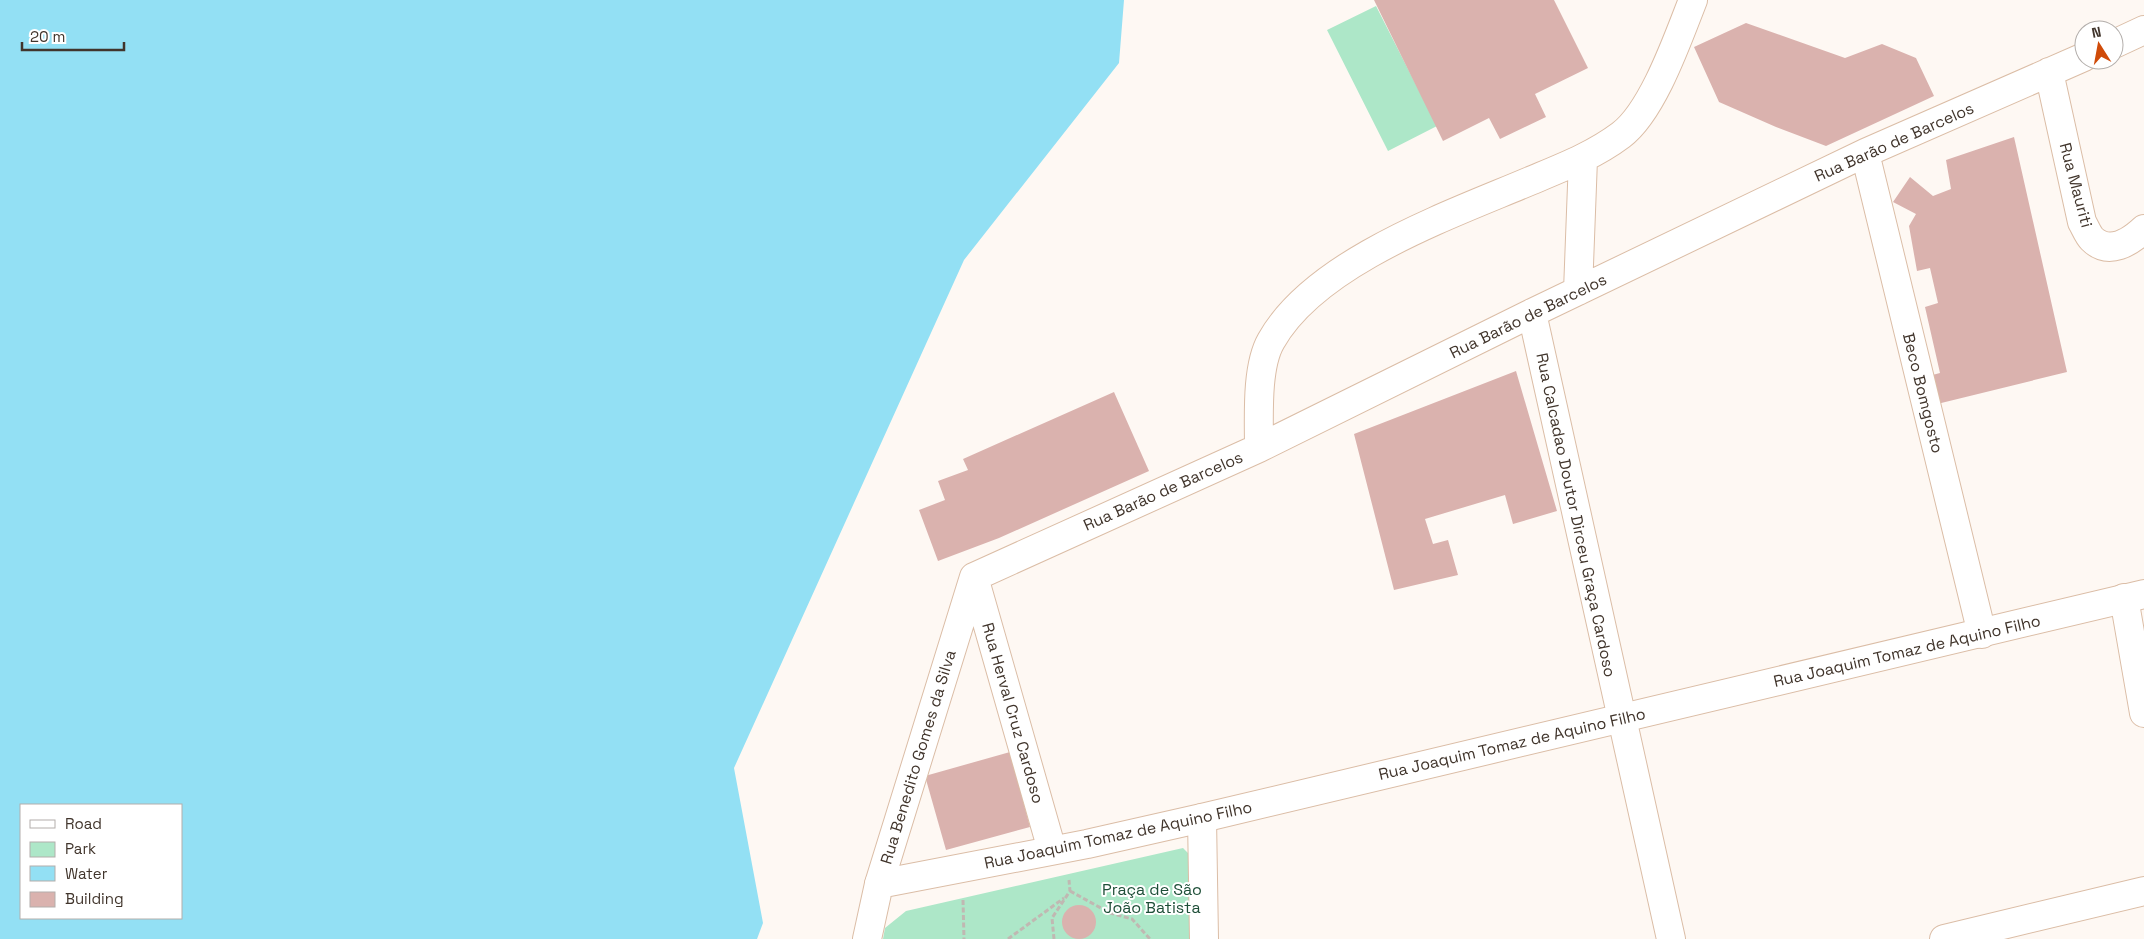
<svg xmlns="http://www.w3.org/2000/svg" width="2144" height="939" font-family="'Space Grotesk',sans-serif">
	<rect width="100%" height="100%" fill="#fef8f3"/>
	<path fill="#ade7c8" d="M 1376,6 L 1437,126 L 1388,151 L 1327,30 Z
		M 1183,848 L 1195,860 L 1194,939 L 883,939 L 885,928 L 906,911 Z"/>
	<path fill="#93e0f4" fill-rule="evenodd" d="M 0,0 L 1124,0 L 1119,63 L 964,260 L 734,768 L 763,923 L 757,939 L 0,939 ZM 21,805 L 181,805 L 181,918 L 21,918 Z"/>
	<path fill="#dab2ae" d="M 1374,0 L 1554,0 L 1588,68 L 1535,94 L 1546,117 L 1500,139 L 1489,118 L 1443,141 Z
		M 1746,23 L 1845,58 L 1882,44 L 1916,58 L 1934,96 L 1826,146 L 1776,127 L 1719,102 L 1694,47 Z
		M 2014,137 L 2067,372 L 1929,406 L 1921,378 L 1940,373 L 1925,307 L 1938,303 L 1930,268 L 1917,271 L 1909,226 L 1916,214 L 1893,202 L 1910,177 L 1933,196 L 1951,189 L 1946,160 Z
		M 1516,371 L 1557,511 L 1513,524 L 1505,495 L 1425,519 L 1433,544 L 1448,540 L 1458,575 L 1394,590 L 1354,434 Z
		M 1114,392 L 1149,471 L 999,538 L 938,561 L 919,510 L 945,500 L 938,481 L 968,470 L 963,459 Z
		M 1010,752 L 1030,827 L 946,850 L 925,776 Z
		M1062 922a17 17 0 1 1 34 0a17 17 0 1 1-34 0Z"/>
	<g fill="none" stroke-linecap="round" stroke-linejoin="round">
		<defs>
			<path id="minor" d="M 2114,44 L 2144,30
				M 2049,72 L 2082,222 C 2085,227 2088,235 2092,239 C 2109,256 2130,242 2144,229
				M 1865,153 L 1982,634
				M 1578,291 L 1583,159
				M 1532,313 L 1671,939
				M 1259,448 C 1259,418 1256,367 1271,341 C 1315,262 1450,215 1530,181 C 1561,168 1593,156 1621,135 C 1653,111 1678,38 1693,0
				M 974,577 L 1259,448 L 1532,313 L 1865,153 L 2084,57
				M 974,577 L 1052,850
				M 2124,598 L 2144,713
				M 1202,818 L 1204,939
				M 879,884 L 974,577
				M 1944,939 L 2144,891"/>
			<path id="major" d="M 867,939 L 879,884 L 1087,844 L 1202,818 L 2144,594"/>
		</defs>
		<use href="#minor" stroke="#dbbda6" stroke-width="30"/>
		<use href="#major" stroke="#dbbda6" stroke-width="30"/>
		<path stroke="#c0b8b2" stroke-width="3" stroke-dasharray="5 2.5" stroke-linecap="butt" d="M 1070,891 L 1110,913 L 1132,919 L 1150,939
			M 963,900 L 964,939
			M 1008,939 L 1064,898
			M 1054,939 L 1052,918 L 1070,891 L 1069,880"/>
		<use href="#minor" stroke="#fff" stroke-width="28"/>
		<use href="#major" stroke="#fff" stroke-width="28"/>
	</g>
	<g text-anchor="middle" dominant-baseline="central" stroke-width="4" stroke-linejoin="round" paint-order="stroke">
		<g font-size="16" fill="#41352c" stroke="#fff">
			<text transform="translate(1894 142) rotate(-24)">Rua Barão de Barcelos</text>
			<text transform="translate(2076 185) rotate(75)">Rua Mauriti</text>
			<text transform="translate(1528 316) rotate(-26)">Rua Barão de Barcelos</text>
			<text transform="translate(1923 393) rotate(76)">Beco Bomgosto</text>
			<text transform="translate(1163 491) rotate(-24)">Rua Barão de Barcelos</text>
			<text transform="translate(1576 515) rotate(78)">Rua Calcadao Doutor Dirceu Graça Cardoso</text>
			<text transform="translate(1907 651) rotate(-13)">Rua Joaquim Tomaz de Aquino Filho</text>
			<text transform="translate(1013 713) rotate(74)">Rua Herval Cruz Cardoso</text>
			<text transform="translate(1512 744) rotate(-13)">Rua Joaquim Tomaz de Aquino Filho</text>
			<text transform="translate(918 757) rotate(-73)">Rua Benedito Gomes da Silva</text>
			<text transform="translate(1118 835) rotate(-12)">Rua Joaquim Tomaz de Aquino Filho</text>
		</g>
		<g font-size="16" fill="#1e4f38" stroke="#fff">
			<text x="1152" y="889">Praça de São<tspan x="1152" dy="18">João Batista</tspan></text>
		</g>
	</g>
	<rect x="20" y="804" width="162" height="115" fill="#ffffff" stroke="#b3aeab"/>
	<rect x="30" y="820" width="25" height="8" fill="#ffffff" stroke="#b3aeab"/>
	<text x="65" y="829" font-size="15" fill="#41352c">Road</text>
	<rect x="30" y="842" width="25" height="15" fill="#ade7c8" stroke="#b3aeab"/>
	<text x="65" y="854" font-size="15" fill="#41352c">Park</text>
	<rect x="30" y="866" width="25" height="15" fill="#93e0f4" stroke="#b3aeab"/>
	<text x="65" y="879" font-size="15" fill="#41352c">Water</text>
	<rect x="30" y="892" width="25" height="15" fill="#dab2ae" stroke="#b3aeab"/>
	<text x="65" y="904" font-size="15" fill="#41352c">Building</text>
	<g transform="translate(2099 45) rotate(349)"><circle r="24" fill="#ffffff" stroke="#b3aeab"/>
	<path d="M0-4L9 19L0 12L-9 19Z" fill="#d04b09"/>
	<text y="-8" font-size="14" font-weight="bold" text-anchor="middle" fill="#41352c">N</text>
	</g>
	<path d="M22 42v8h102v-8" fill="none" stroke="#41352c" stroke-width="2.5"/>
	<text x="30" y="42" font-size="15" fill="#41352c" stroke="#ffffff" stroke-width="4" paint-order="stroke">20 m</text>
</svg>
